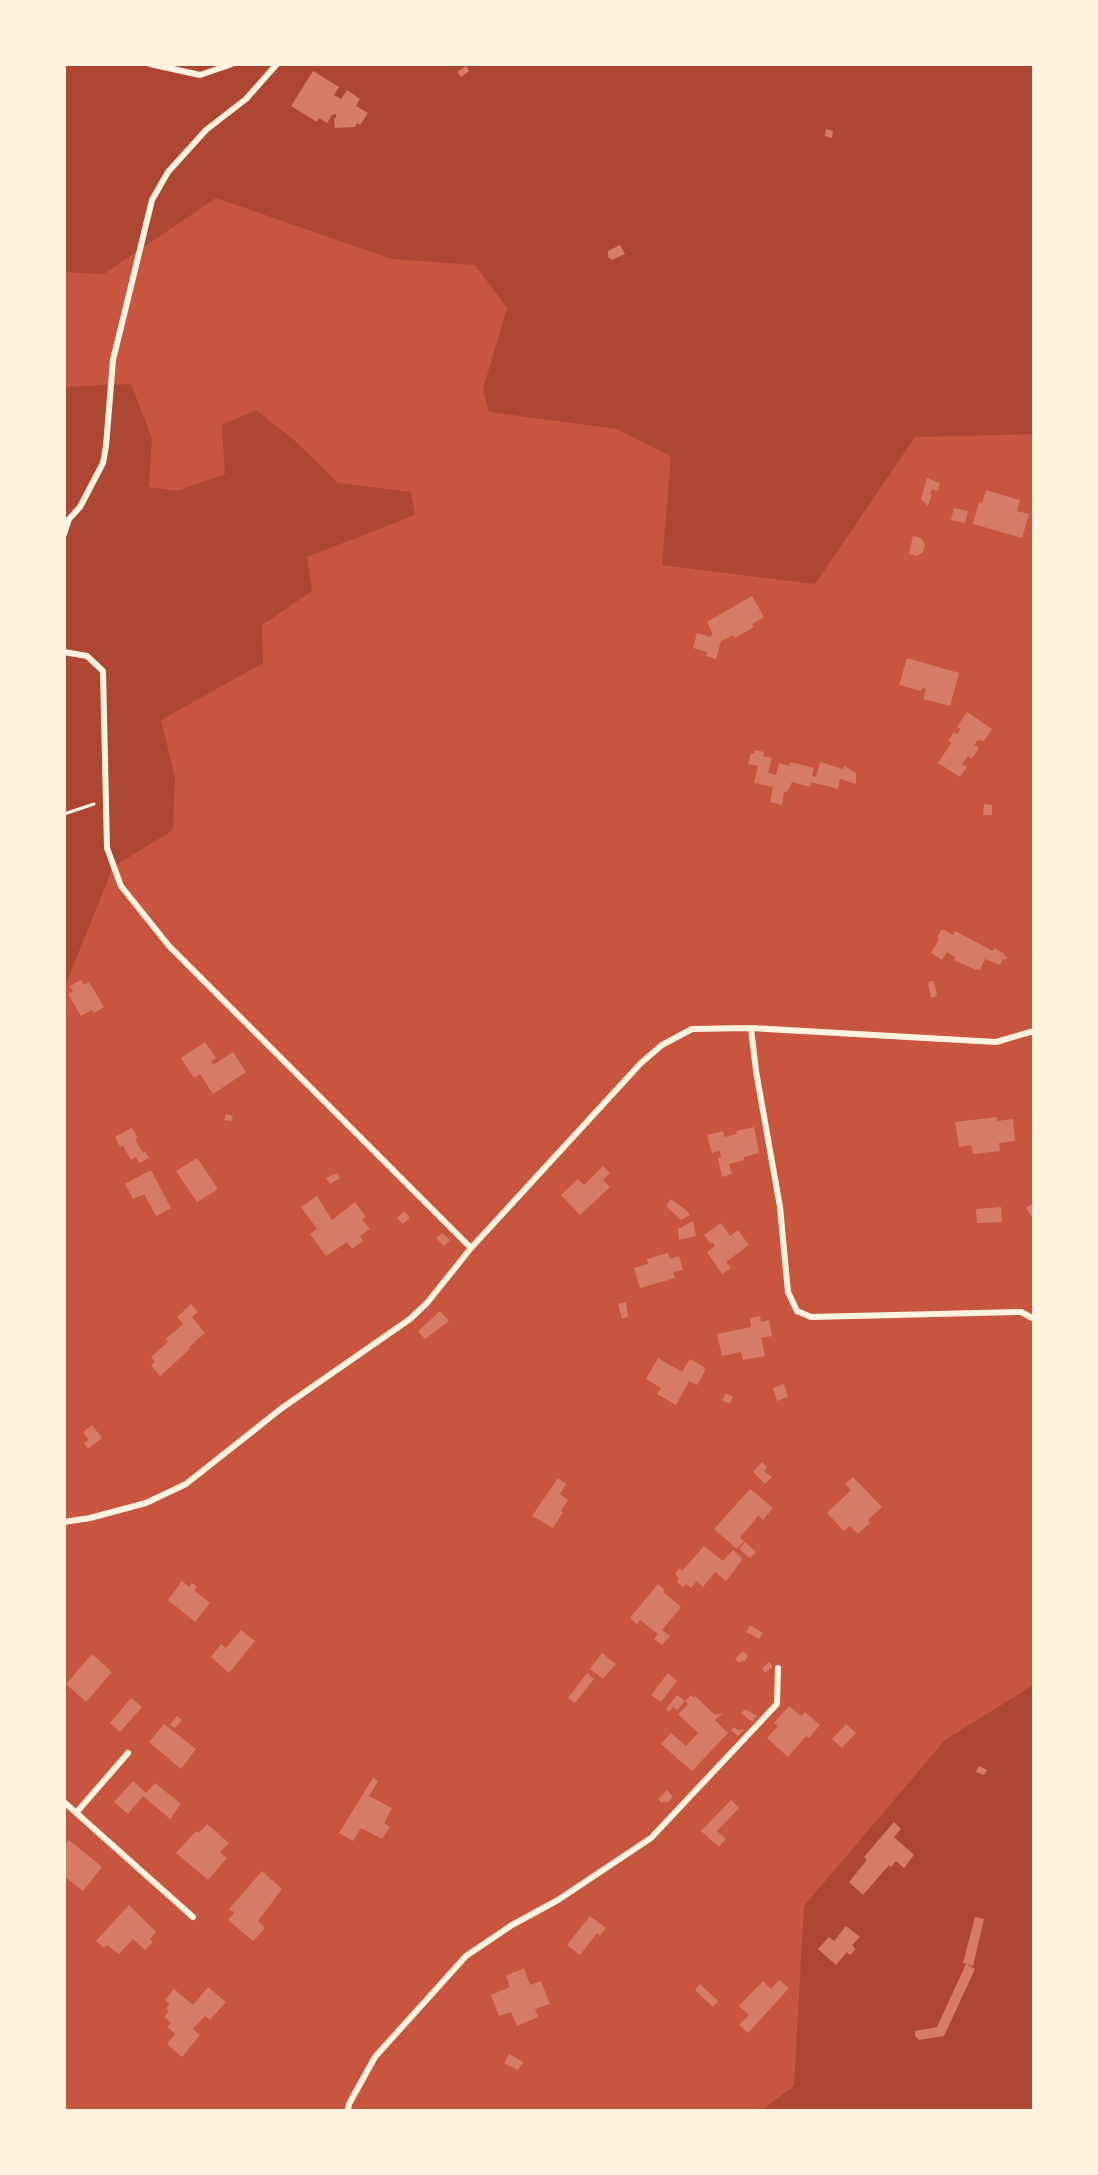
<svg xmlns="http://www.w3.org/2000/svg" width="1098" height="2175" font-family="'Fira Sans Condensed',sans-serif">
	<rect width="100%" height="100%" fill="#c8553d"/>
	<path fill="#ae4732" d="M 64,65 L 1033,65 L 1033,434 L 915,437 L 815,584 L 662,565 L 671,456 L 617,429 L 489,412 L 483,389 L 507,308 L 475,265 L 392,259 L 216,198 L 104,274 L 65,272 Z
		M 131,384 L 152,438 L 149,487 L 177,491 L 225,474 L 222,425 L 256,410 L 294,440 L 338,483 L 411,492 L 415,515 L 307,557 L 312,591 L 262,625 L 263,663 L 161,720 L 175,777 L 173,830 L 113,867 L 65,986 L 64,387 Z
		M 1033,1685 L 1033,2110 L 762,2110 L 794,2086 L 804,1906 L 945,1740 Z"/>
	<path fill="#d67c66" d="M 466,66 L 469,71 L 461,77 L 457,72 Z
		M 313,71 L 339,87 L 334,95 L 341,99 L 347,90 L 360,99 L 356,106 L 368,113 L 360,125 L 357,123 L 355,127 L 335,128 L 334,118 L 336,118 L 336,114 L 332,115 L 327,123 L 319,118 L 317,122 L 291,106 Z
		M 826,129 L 833,131 L 832,138 L 825,136 Z
		M 620,245 L 625,254 L 612,260 L 608,257 L 608,251 Z
		M 927,478 L 940,483 L 938,491 L 932,489 L 930,494 L 932,495 L 928,506 L 921,499 Z
		M 986,490 L 1020,500 L 1017,511 L 1029,514 L 1022,538 L 973,524 L 979,502 L 982,503 Z
		M 954,508 L 968,511 L 965,523 L 951,520 Z
		M 913,536 L 921,538 L 925,544 L 923,552 L 917,556 L 909,554 Z
		M 752,596 L 764,617 L 752,624 L 754,627 L 735,638 L 733,635 L 721,641 L 716,659 L 706,656 L 707,652 L 693,648 L 697,633 L 711,637 L 712,633 L 707,622 Z
		M 907,658 L 959,673 L 950,706 L 923,699 L 926,689 L 922,688 L 921,691 L 899,685 Z
		M 967,712 L 992,729 L 984,741 L 978,740 L 974,745 L 979,748 L 972,759 L 968,756 L 962,764 L 967,767 L 960,777 L 938,763 L 951,743 L 948,741 L 954,732 L 957,734 L 961,729 L 957,727 Z
		M 755,750 L 764,752 L 763,756 L 772,758 L 768,773 L 776,775 L 779,763 L 789,766 L 790,762 L 814,768 L 812,776 L 816,777 L 820,762 L 843,769 L 844,766 L 848,768 L 856,773 L 856,784 L 840,779 L 838,789 L 811,782 L 810,787 L 792,782 L 787,792 L 784,792 L 782,805 L 770,802 L 773,787 L 754,783 L 758,766 L 748,764 L 751,753 L 754,754 Z
		M 984,804 L 992,805 L 992,815 L 983,815 Z
		M 942,929 L 953,935 L 955,931 L 993,951 L 994,948 L 1005,954 L 1004,955 L 1007,957 L 1006,960 L 1003,959 L 1000,965 L 985,959 L 980,970 L 977,969 L 976,970 L 954,960 L 955,957 L 947,952 L 942,960 L 931,953 L 939,939 L 937,937 Z
		M 81,980 L 84,985 L 89,982 L 104,1007 L 94,1013 L 92,1010 L 81,1016 L 68,994 L 73,991 L 70,986 Z
		M 934,981 L 937,996 L 931,998 L 928,982 Z
		M 205,1042 L 216,1058 L 211,1061 L 213,1065 L 233,1052 L 246,1072 L 213,1094 L 200,1074 L 194,1078 L 181,1058 Z
		M 226,1114 L 233,1116 L 231,1121 L 224,1120 Z
		M 997,1117 L 997,1121 L 1013,1119 L 1015,1141 L 999,1143 L 1000,1151 L 973,1154 L 971,1145 L 959,1147 L 955,1122 Z
		M 754,1127 L 759,1153 L 744,1157 L 744,1160 L 729,1164 L 732,1174 L 722,1177 L 718,1158 L 721,1157 L 720,1151 L 712,1153 L 707,1135 L 723,1131 L 724,1137 L 737,1134 L 736,1131 Z
		M 132,1128 L 138,1138 L 135,1139 L 143,1153 L 145,1151 L 149,1158 L 139,1163 L 136,1157 L 131,1160 L 123,1146 L 120,1147 L 115,1137 Z
		M 197,1158 L 218,1189 L 197,1202 L 176,1171 Z
		M 603,1166 L 610,1173 L 603,1180 L 610,1187 L 580,1215 L 561,1195 L 578,1179 L 584,1185 Z
		M 151,1170 L 171,1208 L 156,1216 L 144,1194 L 133,1199 L 125,1184 Z
		M 337,1173 L 340,1178 L 330,1184 L 326,1178 Z
		M 317,1196 L 332,1220 L 355,1202 L 366,1217 L 362,1219 L 370,1229 L 360,1236 L 363,1241 L 352,1249 L 347,1242 L 326,1256 L 310,1234 L 317,1229 L 301,1207 Z
		M 671,1199 L 687,1211 L 690,1215 L 681,1220 L 666,1206 Z
		M 1034,1203 L 1034,1220 L 1026,1208 Z
		M 1001,1207 L 1002,1222 L 977,1223 L 976,1209 Z
		M 404,1211 L 410,1218 L 403,1224 L 397,1218 Z
		M 693,1221 L 696,1236 L 679,1240 L 678,1229 Z
		M 721,1223 L 730,1236 L 738,1230 L 749,1245 L 726,1262 L 731,1268 L 722,1274 L 707,1252 L 715,1246 L 712,1242 L 710,1243 L 704,1235 Z
		M 442,1233 L 450,1240 L 444,1246 L 436,1238 Z
		M 668,1253 L 670,1259 L 679,1256 L 683,1270 L 673,1272 L 675,1278 L 640,1288 L 634,1268 L 648,1264 L 647,1259 Z
		M 626,1302 L 628,1317 L 622,1319 L 618,1304 Z
		M 191,1304 L 198,1312 L 192,1317 L 205,1333 L 189,1347 L 190,1349 L 160,1376 L 151,1365 L 155,1362 L 151,1357 L 168,1342 L 166,1339 L 183,1324 L 177,1317 Z
		M 440,1311 L 449,1321 L 425,1339 L 418,1331 Z
		M 760,1316 L 761,1322 L 769,1320 L 772,1336 L 761,1338 L 765,1356 L 743,1360 L 741,1352 L 722,1356 L 717,1334 L 751,1327 L 750,1318 Z
		M 658,1358 L 682,1372 L 690,1359 L 704,1367 L 705,1371 L 697,1385 L 689,1381 L 676,1405 L 657,1394 L 661,1388 L 646,1379 Z
		M 784,1384 L 788,1397 L 777,1401 L 773,1388 Z
		M 726,1393 L 733,1397 L 730,1404 L 722,1400 Z
		M 92,1425 L 102,1438 L 88,1449 L 84,1443 L 89,1440 L 83,1432 Z
		M 762,1462 L 767,1467 L 764,1471 L 772,1477 L 765,1484 L 753,1472 Z
		M 853,1477 L 882,1507 L 868,1520 L 870,1523 L 858,1534 L 850,1526 L 844,1531 L 827,1513 L 851,1490 L 845,1484 Z
		M 558,1478 L 566,1484 L 560,1494 L 568,1500 L 561,1511 L 563,1512 L 553,1528 L 532,1516 Z
		M 750,1489 L 773,1508 L 763,1520 L 758,1515 L 755,1520 L 740,1537 L 744,1541 L 737,1549 L 714,1529 Z
		M 745,1542 L 756,1552 L 750,1558 L 739,1549 Z
		M 704,1546 L 723,1561 L 733,1550 L 743,1559 L 726,1581 L 715,1572 L 703,1587 L 697,1581 L 691,1588 L 686,1584 L 683,1587 L 677,1582 L 679,1579 L 675,1573 L 680,1568 L 682,1571 Z
		M 182,1581 L 189,1587 L 192,1583 L 197,1587 L 194,1590 L 210,1603 L 195,1622 L 168,1600 Z
		M 658,1584 L 665,1590 L 663,1592 L 681,1607 L 662,1630 L 670,1636 L 662,1645 L 654,1639 L 658,1634 L 640,1620 L 637,1624 L 630,1618 Z
		M 750,1625 L 763,1633 L 759,1639 L 746,1632 Z
		M 241,1630 L 255,1641 L 229,1673 L 211,1657 L 221,1644 L 226,1648 Z
		M 743,1651 L 748,1656 L 744,1662 L 742,1660 L 740,1663 L 735,1659 Z
		M 602,1653 L 616,1664 L 603,1679 L 590,1669 Z
		M 92,1654 L 112,1672 L 86,1702 L 66,1684 Z
		M 769,1662 L 773,1666 L 765,1673 L 762,1668 Z
		M 587,1673 L 594,1679 L 575,1703 L 568,1698 Z
		M 668,1673 L 677,1681 L 661,1702 L 651,1695 Z
		M 677,1695 L 685,1701 L 677,1710 L 673,1707 L 669,1712 L 666,1709 Z
		M 691,1695 L 694,1698 L 695,1696 L 715,1715 L 723,1713 L 715,1720 L 728,1733 L 692,1771 L 661,1744 L 671,1733 L 686,1746 L 698,1733 L 678,1714 L 688,1704 L 685,1701 Z
		M 131,1698 L 142,1707 L 120,1732 L 110,1723 Z
		M 789,1706 L 801,1716 L 805,1712 L 820,1725 L 809,1738 L 806,1736 L 788,1757 L 767,1738 L 778,1726 L 774,1723 Z
		M 744,1710 L 747,1710 L 757,1716 L 752,1722 L 741,1713 Z
		M 177,1716 L 182,1720 L 175,1728 L 170,1725 Z
		M 164,1724 L 196,1749 L 181,1769 L 149,1742 Z
		M 846,1724 L 856,1733 L 842,1748 L 832,1739 Z
		M 734,1727 L 738,1730 L 745,1729 L 738,1736 L 731,1730 Z
		M 979,1766 L 987,1770 L 984,1775 L 976,1772 Z
		M 373,1778 L 378,1781 L 369,1796 L 392,1808 L 384,1823 L 390,1827 L 382,1839 L 361,1828 L 353,1841 L 339,1833 Z
		M 133,1781 L 146,1793 L 155,1783 L 181,1804 L 170,1819 L 143,1796 L 128,1814 L 114,1802 Z
		M 667,1790 L 673,1797 L 667,1803 L 665,1801 L 662,1803 L 658,1799 Z
		M 731,1800 L 739,1808 L 717,1831 L 726,1839 L 719,1847 L 701,1831 Z
		M 894,1822 L 901,1829 L 894,1837 L 914,1855 L 904,1868 L 896,1861 L 891,1867 L 889,1865 L 863,1895 L 849,1882 L 867,1860 L 864,1857 Z
		M 207,1824 L 229,1843 L 220,1852 L 227,1858 L 208,1880 L 176,1853 L 196,1831 L 199,1833 Z
		M 69,1840 L 102,1867 L 83,1891 L 64,1876 L 64,1846 Z
		M 262,1871 L 282,1889 L 258,1921 L 265,1928 L 253,1941 L 228,1920 L 234,1913 L 229,1909 Z
		M 129,1905 L 156,1932 L 150,1939 L 153,1942 L 145,1950 L 133,1939 L 119,1954 L 107,1945 L 104,1948 L 96,1941 Z
		M 590,1916 L 606,1928 L 600,1936 L 597,1933 L 580,1955 L 567,1945 Z
		M 975,1917 L 984,1919 L 973,1966 L 963,1963 Z
		M 846,1926 L 860,1937 L 852,1945 L 856,1949 L 850,1955 L 847,1952 L 836,1965 L 818,1949 L 829,1937 L 834,1941 Z
		M 966,1964 L 975,1969 L 944,2036 L 919,2040 L 915,2036 L 915,2031 L 937,2027 Z
		M 524,1968 L 530,1985 L 541,1981 L 550,2004 L 535,2009 L 538,2017 L 517,2026 L 511,2012 L 499,2016 L 491,1995 L 510,1987 L 506,1976 Z
		M 779,1980 L 789,1988 L 748,2033 L 739,2025 L 749,2015 L 739,2006 L 763,1981 L 771,1989 Z
		M 700,1984 L 718,2001 L 713,2007 L 695,1990 Z
		M 208,1987 L 226,2002 L 210,2020 L 205,2016 L 193,2029 L 200,2035 L 182,2057 L 167,2044 L 175,2034 L 167,2027 L 171,2023 L 164,2017 L 169,2011 L 166,2008 L 170,2004 L 165,2000 L 174,1989 L 193,2005 Z
		M 509,2054 L 523,2062 L 518,2070 L 504,2063 Z"/>
	<g fill="none" stroke-linecap="round" stroke-linejoin="round">
		<path stroke="#fff3e0" stroke-width="3" d="M 64,814 L 94,804"/>
		<path stroke="#fff3e0" stroke-width="6" d="M 150,64 L 200,75 L 232,64
			M 64,534 L 69,519 L 80,507 L 103,463 L 106,446 L 113,360 L 152,200 L 168,172 L 206,130 L 246,99 L 277,64
			M 64,652 L 87,656 L 103,671 L 107,848 L 121,886 L 169,946 L 471,1248
			M 751,1028 L 756,1071 L 780,1207 L 788,1292 L 797,1311 L 811,1317 L 1021,1312 L 1034,1319
			M 64,1522 L 90,1518 L 146,1503 L 186,1484 L 282,1408 L 410,1319 L 427,1303 L 471,1248 L 641,1063 L 662,1045 L 692,1029 L 751,1028 L 996,1042 L 1034,1031
			M 64,1802 L 193,1917
			M 76,1813 L 128,1753
			M 348,2110 L 349,2104 L 375,2057 L 466,1956 L 512,1925 L 558,1900 L 651,1838 L 777,1704 L 778,1668"/>
	</g>
	<rect width="1098" height="2175" fill="none" stroke="#fff3e0" stroke-width="132"/>
</svg>
